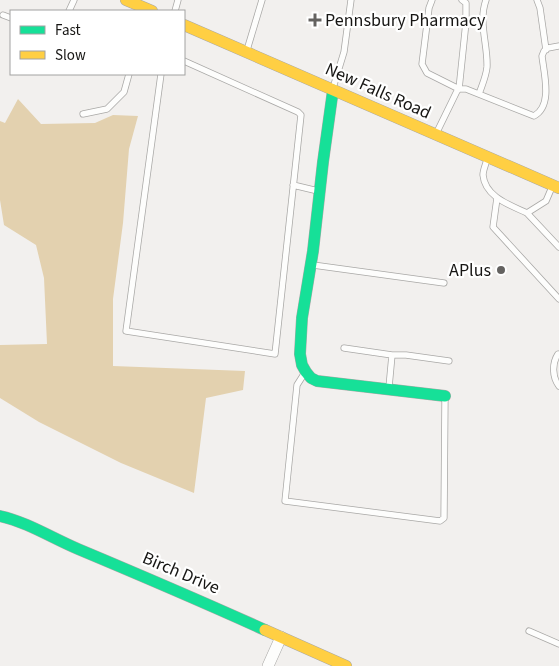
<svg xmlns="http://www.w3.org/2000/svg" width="559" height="666" font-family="'Source Sans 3',sans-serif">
	<rect width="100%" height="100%" fill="#f2f0ee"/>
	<path fill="#e3d1af" d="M 18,99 L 41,124 L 95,123 L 113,115 L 138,116 L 129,149 L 123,223 L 113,299 L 113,366 L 245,371 L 243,390 L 206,398 L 194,493 L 121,463 L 39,422 L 0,398 L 0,345 L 47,344 L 44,278 L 36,245 L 4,225 L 0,200 L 0,121 L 5,123 Z"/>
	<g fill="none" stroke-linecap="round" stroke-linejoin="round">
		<defs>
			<path id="lane" d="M 432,0 L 429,8 L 422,64 L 427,73 L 459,89 L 466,22 L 466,3 L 462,0
				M 537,0 L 540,8 L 546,50
				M 69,11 L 74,0
				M 175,11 L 178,0
				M 3,15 L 11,18
				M 247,50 L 262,0
				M 161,74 L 126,331 L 275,354 L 301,115 L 298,112 L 184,61
				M 333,88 L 344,52 L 351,0
				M 479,94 C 482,85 486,77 487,67 C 488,45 478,22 486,0
				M 83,114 L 107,109 L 124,92 L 129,74
				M 436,134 L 457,91 L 459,89 L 466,89 L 534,116 C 553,106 544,74 542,56 L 544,51 L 548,48 L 559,46
				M 487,159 C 486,164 483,170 483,175 C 485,197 510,205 527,213 L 546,201 L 552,187
				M 293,185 L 318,191
				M 497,198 L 493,227 L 559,299
				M 527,213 L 559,247
				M 313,265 L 444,283
				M 344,348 L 392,355
				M 559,354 L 558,354 C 552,363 552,377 559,386
				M 304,374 L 297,385 L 285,501 L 440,521 L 444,518 L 445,398
				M 389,387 L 392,355 L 406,355 L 449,361
				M 529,631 L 559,644"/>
			<path id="street" d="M 268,666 L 281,637"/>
			<path id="fast" d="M 333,90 L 323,162 L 313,251 L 302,318 L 300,354 L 302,365 L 306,372 L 311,378 L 317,381 L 445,396
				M 0,516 C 27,522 52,538 78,549 C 140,575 203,602 265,630"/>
			<path id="slow" d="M 126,0 L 152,11
				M 184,25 L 559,188
				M 265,630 L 346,666"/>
		</defs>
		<use href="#lane" stroke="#a9a8a6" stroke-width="7"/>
		<use href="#street" stroke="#a9a8a6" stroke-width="12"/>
		<use href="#fast" stroke="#a9a8a6" stroke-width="12"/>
		<use href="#slow" stroke="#a9a8a6" stroke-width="12"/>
		<use href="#lane" stroke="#fdfdfc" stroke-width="5.5"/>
		<use href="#street" stroke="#fdfdfc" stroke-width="11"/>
		<use href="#fast" stroke="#16e098" stroke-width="11"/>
		<use href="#slow" stroke="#ffcf43" stroke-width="11"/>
	</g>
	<g fill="#646260" stroke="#fff" stroke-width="2">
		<path d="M312.5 12.5h5v5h5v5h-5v5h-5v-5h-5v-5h5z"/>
		<circle cx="501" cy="270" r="5"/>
	</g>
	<g text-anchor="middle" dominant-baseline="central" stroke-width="4.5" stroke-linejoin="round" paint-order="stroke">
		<g font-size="18" fill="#171614" stroke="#fff" text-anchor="start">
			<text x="325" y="20">Pennsbury Pharmacy</text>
			<text x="491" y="270" text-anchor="end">APlus</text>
		</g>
		<g font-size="18" fill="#171614" stroke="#fff">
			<text transform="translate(378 91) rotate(24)">New Falls Road</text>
			<text transform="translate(181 573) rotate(23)">Birch Drive</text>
		</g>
	</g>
	<rect x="10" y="10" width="175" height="65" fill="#ffffff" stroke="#a2a2a1"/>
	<rect x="20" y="26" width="25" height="8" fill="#16e098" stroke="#a2a2a1"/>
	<text x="55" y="35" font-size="15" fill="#171614">Fast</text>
	<rect x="20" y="51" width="25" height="8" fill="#ffcf43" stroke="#a2a2a1"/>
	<text x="55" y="60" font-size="15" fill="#171614">Slow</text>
</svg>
